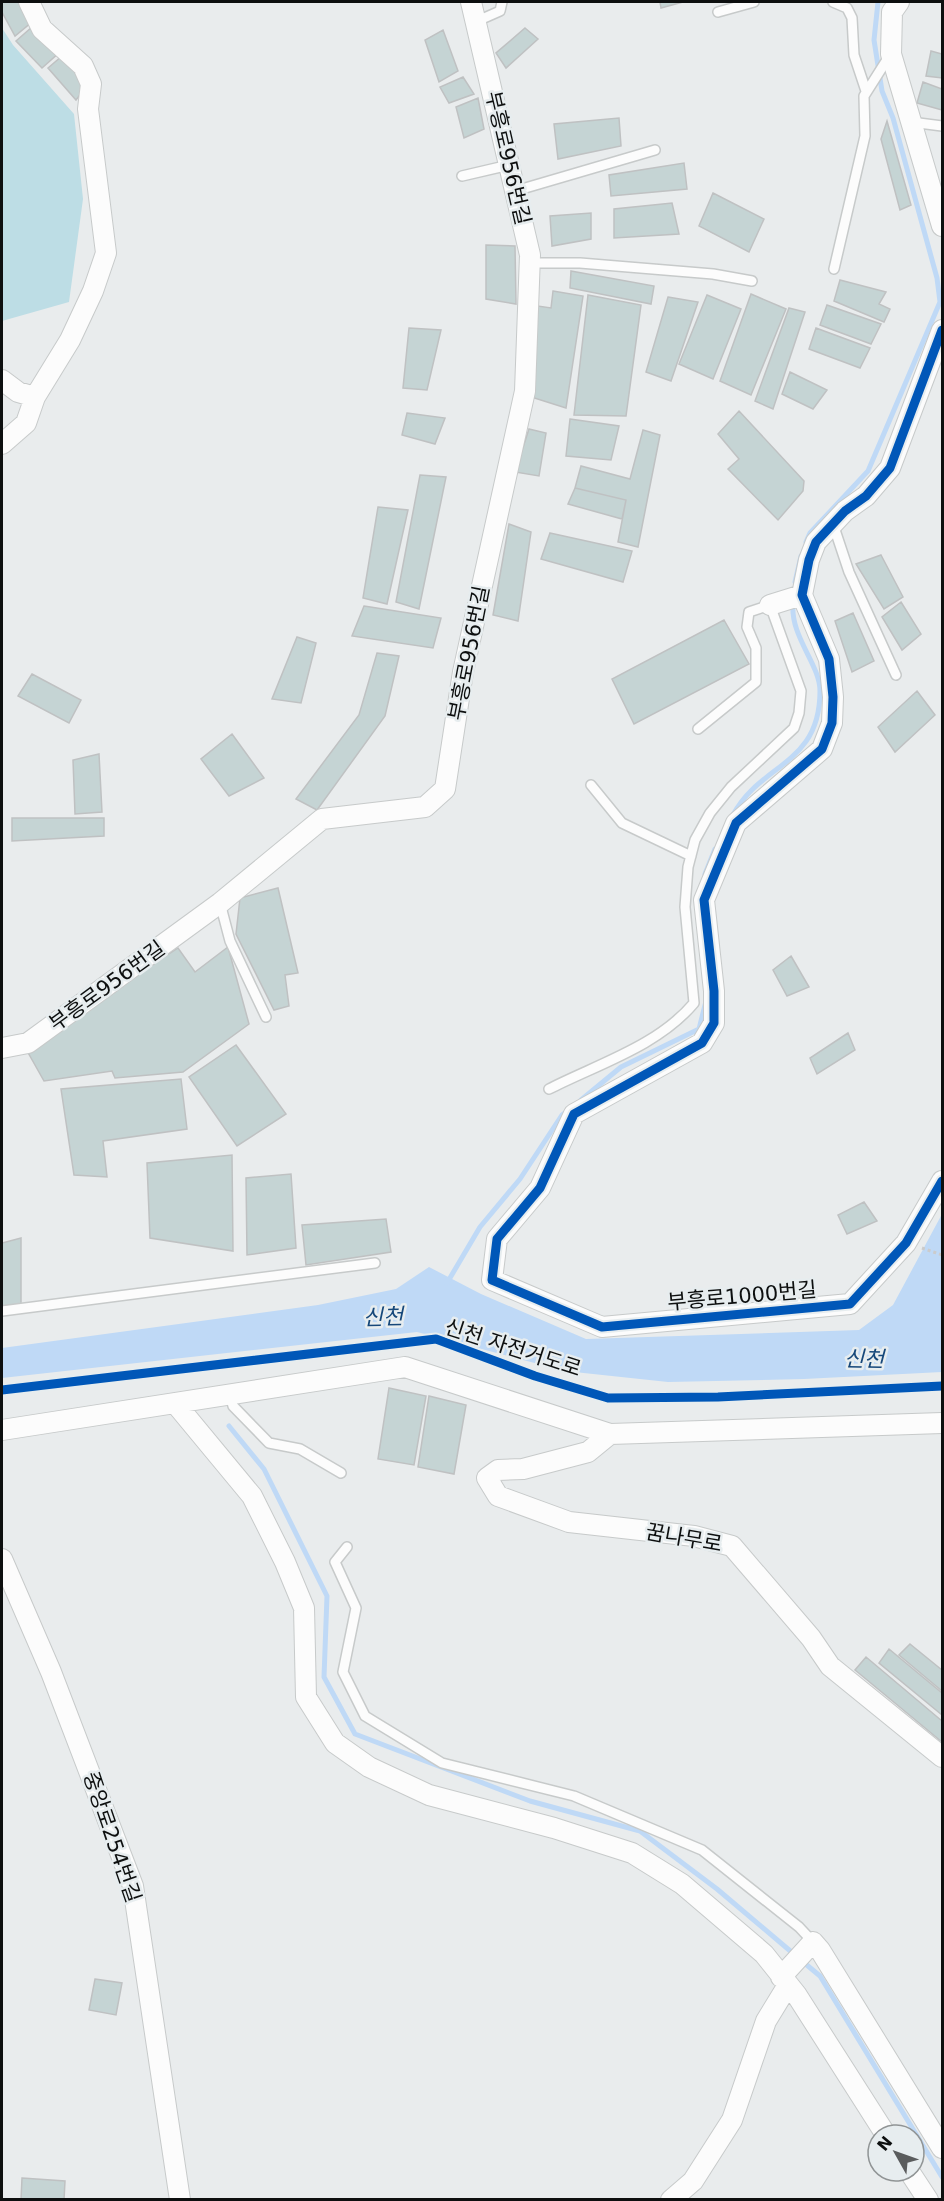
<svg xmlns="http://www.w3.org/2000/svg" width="944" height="2201" font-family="'DejaVu Sans','Noto Sans KR',sans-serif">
	<rect width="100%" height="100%" fill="#e9eced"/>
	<path fill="#bddde5" d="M 2,28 L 13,45 L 74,114 L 83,199 L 69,302 L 2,321 Z"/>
	<path fill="#bfd9f6" d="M 942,1214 L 942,1372 L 804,1379 L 668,1382 L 565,1371 L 417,1332 L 2,1378 L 2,1348 L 318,1305 L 396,1289 L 429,1267 L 481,1294 L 586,1339 L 859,1330 L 893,1305 Z"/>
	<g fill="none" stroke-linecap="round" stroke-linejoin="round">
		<path stroke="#bfd9f6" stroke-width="5" d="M 806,542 L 810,533 L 868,471 L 940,302 L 937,278 L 893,118 L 882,91 L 874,40 L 878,2
			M 795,582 L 801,556
			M 733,815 C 760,763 820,766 820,691 C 820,664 790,637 793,603
			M 705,874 L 715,849
			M 581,1100 L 621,1067 L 699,1029 L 706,1001
			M 447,1283 L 480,1227 L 520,1179 L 562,1115 L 569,1110
			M 229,1426 L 264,1469 L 327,1596 L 324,1677 L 355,1734 L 530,1801 L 640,1831 L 717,1889 L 795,1955
			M 802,1961 L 820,1976 L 942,2177"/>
	</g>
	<path fill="#c5d4d4" stroke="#bfc1c2" stroke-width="1.5" d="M 2,2 L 23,2 L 32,22 L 15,36 L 2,12 Z
		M 660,2 L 683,2 L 661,8 Z
		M 32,27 L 60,52 L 42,68 L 16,41 Z
		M 525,28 L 538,39 L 506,68 L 496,53 Z
		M 443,30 L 458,71 L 439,82 L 425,40 Z
		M 931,51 L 942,54 L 942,78 L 926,76 Z
		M 62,56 L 73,66 L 86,87 L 76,100 L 48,68 Z
		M 463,77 L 474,94 L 449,103 L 440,87 Z
		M 923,82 L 942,89 L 942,110 L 917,103 Z
		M 478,98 L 484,129 L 464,138 L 456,107 Z
		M 619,118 L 621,146 L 558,159 L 554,124 Z
		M 887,121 L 911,205 L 900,210 L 881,139 Z
		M 684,163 L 687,189 L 611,196 L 609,175 Z
		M 713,193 L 764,219 L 749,252 L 699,226 Z
		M 672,203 L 679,234 L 614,238 L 614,209 Z
		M 591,213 L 591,239 L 552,246 L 550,216 Z
		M 486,245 L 515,246 L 516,304 L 486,299 Z
		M 571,271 L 654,286 L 651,304 L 570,288 Z
		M 840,280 L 886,292 L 879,304 L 890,309 L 884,322 L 834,301 Z
		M 553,291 L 583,296 L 566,408 L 528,396 L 538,306 L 551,308 Z
		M 751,294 L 786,309 L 751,395 L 720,381 Z
		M 588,295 L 641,305 L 626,416 L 574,415 Z
		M 707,295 L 741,309 L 713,379 L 679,364 Z
		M 668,297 L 698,302 L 671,381 L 646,372 Z
		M 827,305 L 881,324 L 871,344 L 820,325 Z
		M 789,308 L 805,312 L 773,409 L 755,401 Z
		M 409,328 L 441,330 L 427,390 L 403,388 Z
		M 816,328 L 870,348 L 860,368 L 809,349 Z
		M 790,372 L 827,390 L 813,409 L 782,394 Z
		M 739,411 L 804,481 L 803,491 L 778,520 L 728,469 L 739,459 L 718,434 Z
		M 407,413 L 445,418 L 435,444 L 402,435 Z
		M 570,419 L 619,426 L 611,460 L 566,456 Z
		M 529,429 L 546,433 L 539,476 L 515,472 Z
		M 643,430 L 660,435 L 638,547 L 618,542 L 626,500 L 575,488 L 581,466 L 630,479 Z
		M 420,475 L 446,477 L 419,609 L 396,602 Z
		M 575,488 L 626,500 L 622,519 L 568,504 Z
		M 378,507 L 408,510 L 387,604 L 363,598 Z
		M 509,524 L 531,532 L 518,621 L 493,615 Z
		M 550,533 L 632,551 L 623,582 L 541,559 Z
		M 881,555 L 903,597 L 884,609 L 856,564 Z
		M 901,602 L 921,634 L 902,650 L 882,617 Z
		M 364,606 L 441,618 L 433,648 L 352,636 Z
		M 853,613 L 874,661 L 852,672 L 835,621 Z
		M 724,620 L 749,664 L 634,724 L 612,679 Z
		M 297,637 L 316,643 L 301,703 L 272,699 Z
		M 377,653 L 399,656 L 385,716 L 317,810 L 296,799 L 359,715 Z
		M 32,674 L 81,700 L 69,723 L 18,696 Z
		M 917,691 L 935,715 L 895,752 L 878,727 Z
		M 232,734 L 264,778 L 229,796 L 201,759 Z
		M 99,754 L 102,812 L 75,814 L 73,760 Z
		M 12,818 L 104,818 L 104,836 L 12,841 Z
		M 278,888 L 298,973 L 285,975 L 289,1006 L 274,1010 L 236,934 L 240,898 Z
		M 228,947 L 249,1024 L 183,1072 L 115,1078 L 112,1071 L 44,1081 L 26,1049 L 178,948 L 195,972 Z
		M 791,956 L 809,987 L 787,996 L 773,970 Z
		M 848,1033 L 855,1050 L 817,1074 L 810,1058 Z
		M 236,1045 L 286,1114 L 237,1146 L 189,1077 Z
		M 181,1079 L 187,1129 L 103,1141 L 107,1177 L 74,1175 L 61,1089 Z
		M 232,1155 L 233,1251 L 150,1238 L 147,1163 Z
		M 291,1174 L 296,1248 L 247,1255 L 246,1178 Z
		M 864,1202 L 877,1221 L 847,1234 L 838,1215 Z
		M 386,1219 L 391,1252 L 306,1265 L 302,1225 Z
		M 21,1238 L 21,1304 L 2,1306 L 2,1243 Z
		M 389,1388 L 426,1396 L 414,1465 L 378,1459 Z
		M 429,1396 L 466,1405 L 454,1474 L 418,1467 Z
		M 910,1644 L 942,1670 L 942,1691 L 899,1655 Z
		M 889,1649 L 942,1693 L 942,1715 L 879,1663 Z
		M 866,1657 L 942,1721 L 942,1742 L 855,1670 Z
		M 95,1979 L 122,1983 L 116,2015 L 89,2010 Z
		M 22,2178 L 65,2181 L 64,2200 L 21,2200 Z"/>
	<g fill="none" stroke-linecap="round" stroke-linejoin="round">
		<defs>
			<path id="lane" d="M 833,2 L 847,8 L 852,18 L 854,55 L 866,91
				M 718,12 L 754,2
				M 475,22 L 500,11 L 502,2
				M 911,122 L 942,126
				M 462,176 L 509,165
				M 515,191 L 655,150
				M 530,263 L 580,263 L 713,274 L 752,281
				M 834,269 L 865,136 L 864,96 L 890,55
				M 833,524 L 849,572 L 896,675
				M 591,785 L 622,823 L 691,856
				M 220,903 L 230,941 L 266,1017
				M 549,1089 C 598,1064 658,1046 694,1003 L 685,907 L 688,867 L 695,840 L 710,813 L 731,787 L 794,728 L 799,713 L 801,691 L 770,605 L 749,612 L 747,627 L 756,648 L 756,682 L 698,729
				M 2,1311 L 375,1263
				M 230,1395 L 233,1406 L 269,1443 L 300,1449 L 341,1473
				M 347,1547 L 335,1562 L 356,1608 L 343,1672 L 365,1716 L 442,1763 L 574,1796 L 702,1850 L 799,1927 L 813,1942"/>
			<path id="street" d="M 899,2 L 892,12 L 891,54 L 942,226
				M 942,330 L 890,468 L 866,496 L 845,511 L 816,542 L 809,560 L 802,595 L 829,659 L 833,697 L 832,723 L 822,749 L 736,823 L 704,900 L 714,991 L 714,1023 L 702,1043 L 574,1114 L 540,1188 L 497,1239 L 492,1280 L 602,1327 L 850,1304 L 906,1243 L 942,1181
				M 2,380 L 18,392 L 35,397
				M 2,444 L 26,423 L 35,397 L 70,340 L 93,291 L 106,253 L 88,109 L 91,84 L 83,66 L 42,29 L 29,2
				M 770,605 L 802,595
				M 2,1048 L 28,1043 L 220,903 L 322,819 L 425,807 L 445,789 L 463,672 L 525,391 L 530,255 L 471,2
				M 175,1403 L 252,1496 L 285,1562 L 304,1608 L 306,1697 L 335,1743 L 369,1767 L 429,1795 L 554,1828 L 632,1853 L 682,1884 L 764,1954 L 796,1994 L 886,2135
				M 2,1430 L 405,1367 L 610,1434 L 942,1423
				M 610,1434 L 588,1452 L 523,1469 L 498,1470 L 487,1478 L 498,1496 L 569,1522 L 694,1536 L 732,1546 L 811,1638 L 830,1666 L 942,1757
				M 2,1559 L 51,1672 L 133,1886 L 180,2200
				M 781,1977 L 813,1942 L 820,1950 L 942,2148
				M 909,2171 L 928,2200
				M 671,2200 L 693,2181 L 732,2120 L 766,2021 L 788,1985"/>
		</defs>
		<use href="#lane" stroke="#c7caca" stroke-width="12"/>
		<use href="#street" stroke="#c7caca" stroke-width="22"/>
		<path stroke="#cbcbcb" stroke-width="3" stroke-dasharray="3 3" stroke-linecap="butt" d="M 922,1248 L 942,1255"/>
		<use href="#lane" stroke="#fcfcfc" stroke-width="9"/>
		<use href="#street" stroke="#fcfcfc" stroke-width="20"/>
		<defs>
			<path id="cycleway" d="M 942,330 L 890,468 L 866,496 L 845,511 L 816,542 L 809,560 L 802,595 L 829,659 L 833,697 L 832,723 L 822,749 L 736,823 L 704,900 L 714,991 L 714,1023 L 702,1043 L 574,1114 L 540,1188 L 497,1239 L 492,1280 L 602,1327 L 850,1304 L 906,1243 L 942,1181
				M 2,1390 L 436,1339 L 535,1376 L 608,1398 L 718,1397 L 942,1386"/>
		</defs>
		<use href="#cycleway" stroke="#e7edef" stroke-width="13"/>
		<use href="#cycleway" stroke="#0057b8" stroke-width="9"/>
	</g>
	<g text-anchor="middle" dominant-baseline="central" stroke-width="5" stroke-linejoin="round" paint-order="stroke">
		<g font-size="21" fill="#0d0f0f" stroke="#e7edef">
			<text transform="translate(508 158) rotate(77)">부흥로956번길</text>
			<text transform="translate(469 653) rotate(-79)">부흥로956번길</text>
			<text transform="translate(107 986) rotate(-36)">부흥로956번길</text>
			<text transform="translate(742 1296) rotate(-5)">부흥로1000번길</text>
			<text transform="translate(513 1348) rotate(18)">신천 자전거도로</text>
			<text transform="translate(684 1538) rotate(10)">꿈나무로</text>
			<text transform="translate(112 1837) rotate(71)">중앙로254번길</text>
		</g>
		<g font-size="22" font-style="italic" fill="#16487a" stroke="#e7edef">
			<text transform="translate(383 1317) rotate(-2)">신천</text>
			<text transform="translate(864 1359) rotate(1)">신천</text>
		</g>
	</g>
	<rect width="944" height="2201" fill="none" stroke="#0d0f0f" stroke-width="6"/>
	<g transform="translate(896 2153) rotate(310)"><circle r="28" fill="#e7edef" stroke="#909495" stroke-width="1.5"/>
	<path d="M0-4.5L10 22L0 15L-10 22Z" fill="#5a5c5d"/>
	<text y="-9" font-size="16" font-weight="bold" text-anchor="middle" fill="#0d0f0f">N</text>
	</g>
</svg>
